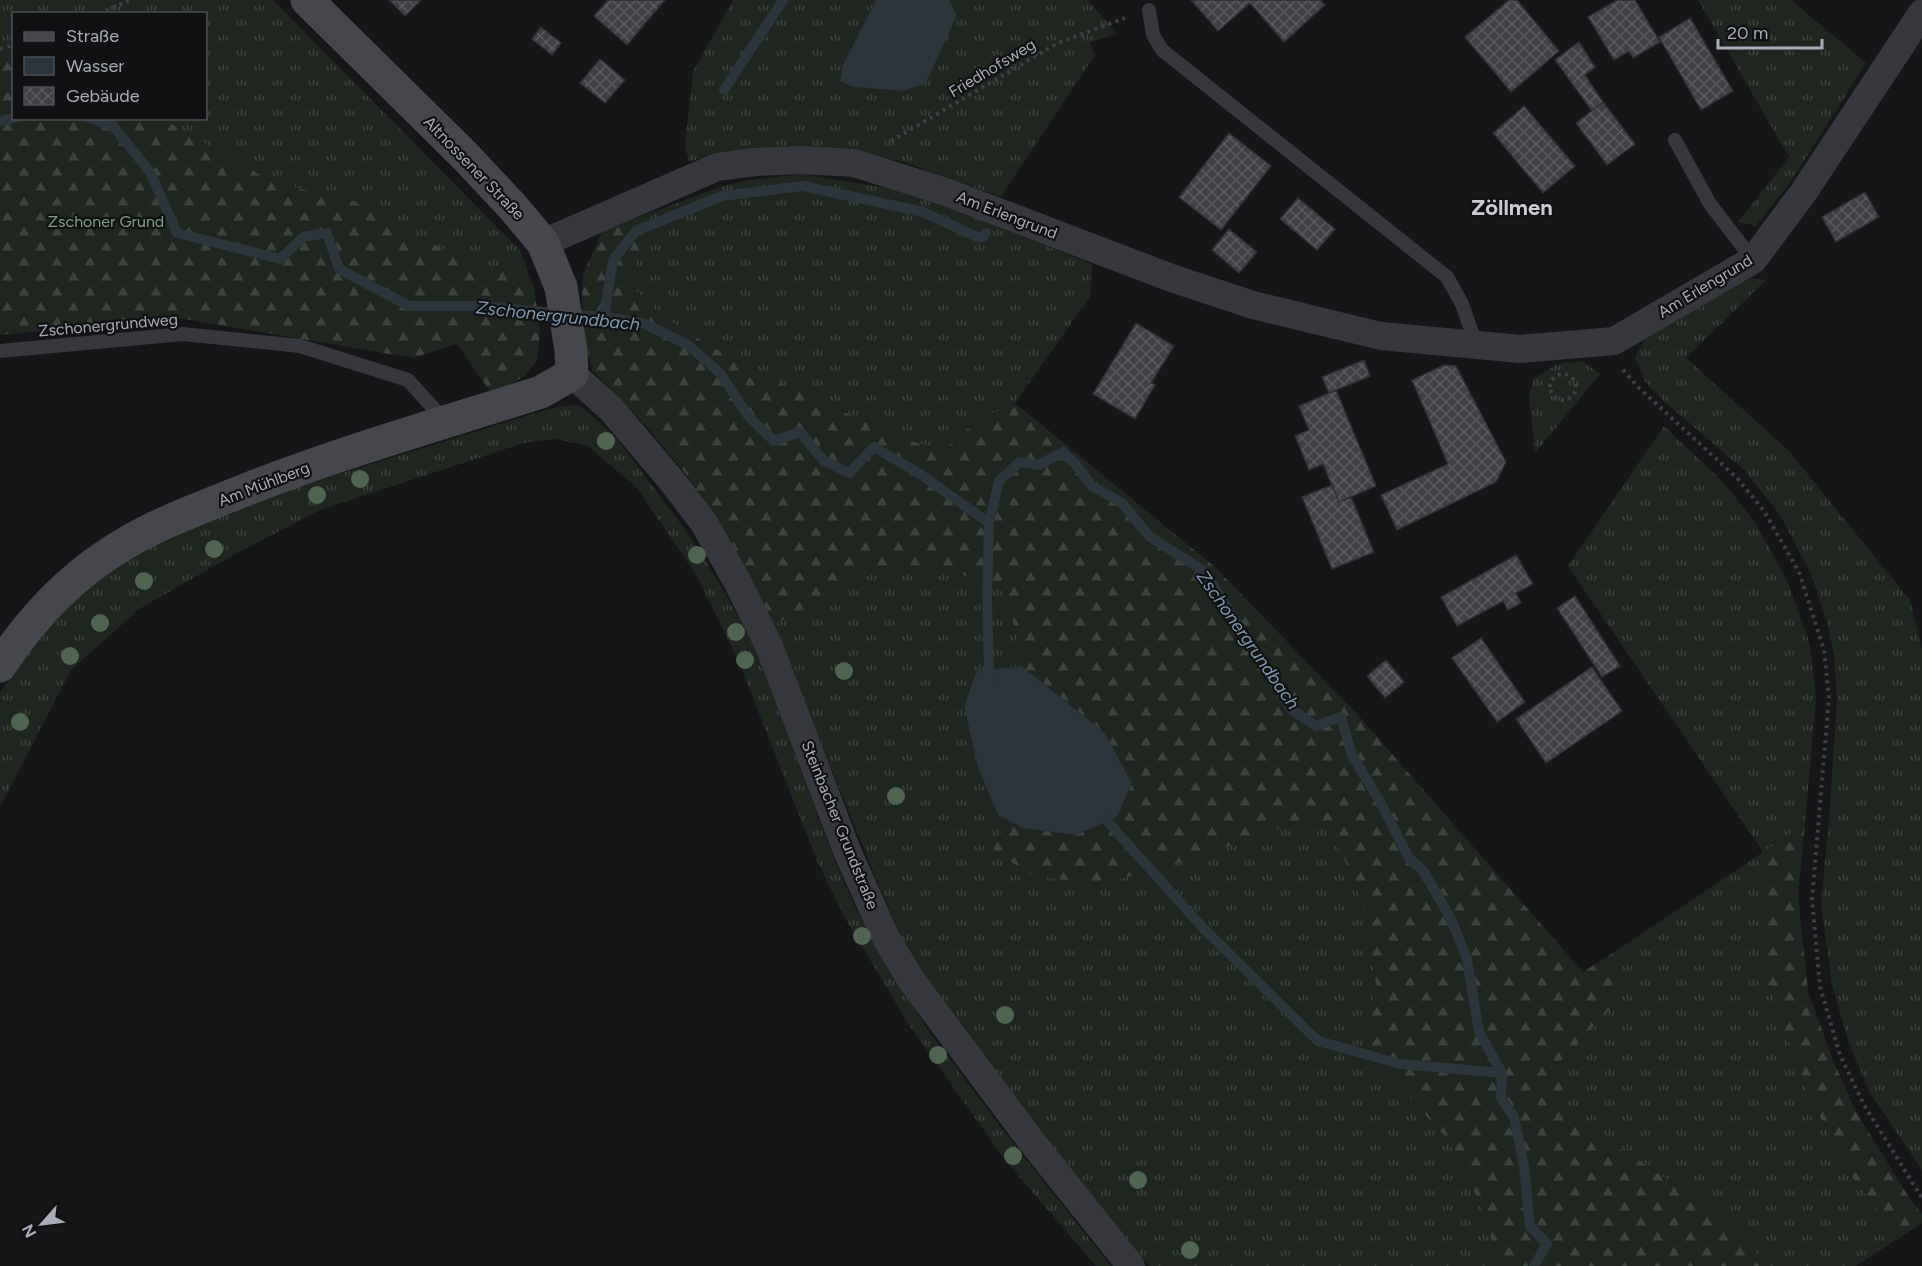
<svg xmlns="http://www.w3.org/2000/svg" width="1922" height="1266" font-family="Figtree,sans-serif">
	<defs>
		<pattern id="grass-tufts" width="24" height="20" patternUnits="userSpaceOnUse" patternTransform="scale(1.5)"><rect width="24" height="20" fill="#1e261f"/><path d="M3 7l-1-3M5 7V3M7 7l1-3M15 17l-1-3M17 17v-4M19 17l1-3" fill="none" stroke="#3c433d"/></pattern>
		<pattern id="forest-firs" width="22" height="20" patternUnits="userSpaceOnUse" patternTransform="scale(1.5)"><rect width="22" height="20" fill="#1e261f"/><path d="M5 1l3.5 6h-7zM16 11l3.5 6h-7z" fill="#3c433d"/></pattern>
		<pattern id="building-cross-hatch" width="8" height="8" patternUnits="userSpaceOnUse" patternTransform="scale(1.5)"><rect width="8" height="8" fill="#404145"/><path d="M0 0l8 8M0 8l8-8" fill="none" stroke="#595a5e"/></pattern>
	</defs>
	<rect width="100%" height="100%" fill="#161618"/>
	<path fill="url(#grass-tufts)" d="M 0,0 L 273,0 L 520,250 L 528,272 L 470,264 L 354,201 L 275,183 L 163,119 L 206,118 L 206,14 L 14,14 L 13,43 L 0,39 Z
		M 733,0 L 876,0 L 843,65 L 957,15 L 949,0 L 1088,0 L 1117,34 L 1090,42 L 1095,55 L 1001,197 L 901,161 L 849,152 L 762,148 L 715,153 L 689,162 L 685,146 L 693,72 Z
		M 1698,0 L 1791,0 L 1866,63 L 1792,180 L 1756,226 L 1738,222 L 1789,157 Z
		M 803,174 L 887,188 L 938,203 L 1092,264 L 1090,297 L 1015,403 L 975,421 L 942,453 C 848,414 752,375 667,319 C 652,309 640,294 627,282 L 641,252 L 629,221 L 723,186 L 750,180 Z
		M 1750,278 L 1766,280 L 1686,358 L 1788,450 L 1910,600 L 1922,650 L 1922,1170 L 1870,1093 L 1849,1044 L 1832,985 L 1821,903 L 1829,822 L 1837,698 L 1834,655 L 1827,622 L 1811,574 L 1780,515 L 1744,470 L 1665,402 L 1645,381 L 1635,357 L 1646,337 Z
		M 1582,361 L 1600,374 L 1535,453 L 1529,395 L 1534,378 L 1558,364 Z
		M 571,405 L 582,407 L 615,436 L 690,536 L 724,591 L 756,651 L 834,859 L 850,896 L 874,945 L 927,1029 L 1020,1152 L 1111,1266 L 1096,1266 L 1005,1160 L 907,1022 L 845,918 L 818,863 L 738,660 L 697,576 L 637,488 L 588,446 L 556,439 L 527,442 L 320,510 L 237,553 L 139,609 L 71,670 L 0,807 L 0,693 L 31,646 L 77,598 L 133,552 L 294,488 L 526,416 L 557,407 Z
		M 1664,426 L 1724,483 L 1754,521 L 1785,576 L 1800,615 L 1810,645 L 1816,697 L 1805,824 L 1764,852 L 1766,978 L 1808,1093 L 1849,1173 L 1899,1238 L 1856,1266 L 1763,1266 L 1748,1239 L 1692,1196 L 1626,1152 L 1566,1120 L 1559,1063 L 1615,1004 L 1619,949 L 1763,852 L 1568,566 Z
		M 877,566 L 940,567 L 1006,590 L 1023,667 L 977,670 L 964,706 L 978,768 L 998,815 L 1008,820 L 993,849 L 1094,884 L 1159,870 L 1302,821 L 1332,831 L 1363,903 L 1376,985 L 1363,1047 L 1449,1141 L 1479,1201 L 1500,1266 L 1149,1266 L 1040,1131 L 921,972 L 900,934 L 880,888 L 780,642 L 774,625 Z"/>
	<path fill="url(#forest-firs)" d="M 0,39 L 13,43 L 14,118 L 163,119 L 275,183 L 354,201 L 470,264 L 528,272 L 534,288 L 540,330 L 537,360 L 525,376 L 492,394 L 457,344 L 413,358 L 173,317 L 0,335 Z
		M 629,221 L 641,252 L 627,282 C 640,294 653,309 667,319 C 752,375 848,414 942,453 L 975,421 L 1015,403 L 1215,567 L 1357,714 L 1583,972 L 1619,949 L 1615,1004 L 1559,1063 L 1566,1119 L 1626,1152 L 1692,1196 L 1748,1239 L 1763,1266 L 1500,1266 L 1479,1201 L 1449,1141 L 1363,1047 L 1376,985 L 1363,903 L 1332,831 L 1302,821 L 1159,870 L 1094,884 L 1036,876 L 1007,860 L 993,849 L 1008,820 L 1023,828 L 1075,835 L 1117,817 L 1132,783 L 1105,733 L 1023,667 L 1006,590 L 940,567 L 877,566 L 774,625 L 718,521 L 685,473 L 646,426 L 592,370 L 581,322 L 583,274 L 602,232 Z
		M 1805,824 L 1798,895 L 1808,991 L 1833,1060 L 1856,1112 L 1910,1199 L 1922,1214 L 1922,1223 L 1899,1238 L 1849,1173 L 1808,1093 L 1766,978 L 1764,852 Z"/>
	<path fill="#2c353c" d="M 876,0 L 949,0 L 957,15 L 926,83 L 904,91 L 854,87 L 840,81 L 843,65 Z
		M 1023,667 L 1105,733 L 1132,783 L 1117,817 L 1075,835 L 1023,828 L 998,815 L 978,768 L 964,706 L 977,670 Z"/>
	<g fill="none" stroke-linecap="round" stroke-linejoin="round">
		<path stroke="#2c353c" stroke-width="10" d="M 724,90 L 783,0
			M 90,118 L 113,126 L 150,172 L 177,233 L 280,259 L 303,237 L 327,233 L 339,269 L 409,306 L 477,306 L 604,317 L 643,323 L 688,345 L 720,373 L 748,416 L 774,441 L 800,432 L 824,461 L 849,473 L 874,447 L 920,474 L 989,523 L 999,481 L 1020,462 L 1039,465 L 1063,452 L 1077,466 L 1092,486 L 1122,503 L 1150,537 L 1204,571 L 1291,709 L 1316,726 L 1341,717 L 1352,755 L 1379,800 L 1409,858 L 1424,872 L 1451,919 L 1467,959 L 1479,1032 L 1502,1073 L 1501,1098 L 1514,1117 L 1524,1166 L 1530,1226 L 1547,1244 L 1534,1266
			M 0,121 L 14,118
			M 604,317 L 613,260 L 636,231 L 722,196 L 803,186 L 923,212 L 977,237 L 983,237 L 986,233
			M 989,523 L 987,599 L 989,670 L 997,679
			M 1098,811 L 1203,928 L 1318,1041 L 1400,1064 L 1502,1073"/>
	</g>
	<path fill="url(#building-cross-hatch)" stroke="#303034" stroke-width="1.5" d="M 389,0 L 421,0 L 405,16 Z
		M 608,0 L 665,0 L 627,45 L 594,16 Z
		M 1191,0 L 1320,0 L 1325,5 L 1284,42 L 1250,3 L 1218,31 Z
		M 1509,0 L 1517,0 L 1559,51 L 1511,92 L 1465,37 Z
		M 1617,0 L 1635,0 L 1660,42 L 1633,58 L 1629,51 L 1614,60 L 1588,17 Z
		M 1690,18 L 1733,91 L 1701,110 L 1659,37 Z
		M 541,27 L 561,43 L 552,55 L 532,39 Z
		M 1579,42 L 1595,67 L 1585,75 L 1603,102 L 1592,111 L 1555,60 Z
		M 600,59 L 625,80 L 605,103 L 580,83 Z
		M 1603,102 L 1635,144 L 1607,165 L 1576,123 Z
		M 1524,106 L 1575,166 L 1543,193 L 1493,133 Z
		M 1229,133 L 1271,166 L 1221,230 L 1179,197 Z
		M 1865,192 L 1879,217 L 1836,242 L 1822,217 Z
		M 1298,198 L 1335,229 L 1317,250 L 1280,219 Z
		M 1229,229 L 1257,252 L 1239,273 L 1212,250 Z
		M 1136,323 L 1174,346 L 1151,383 L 1155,385 L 1135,419 L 1093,394 Z
		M 1364,360 L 1370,376 L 1329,393 L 1322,377 Z
		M 1444,365 L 1456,366 L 1506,462 L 1496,482 L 1397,530 L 1381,495 L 1448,464 L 1412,380 Z
		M 1336,390 L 1376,486 L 1339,502 L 1323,464 L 1309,470 L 1295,436 L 1309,430 L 1299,406 Z
		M 1332,485 L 1339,502 L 1351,497 L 1374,552 L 1332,569 L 1302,497 Z
		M 1516,555 L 1533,584 L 1516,593 L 1521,603 L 1508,610 L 1503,601 L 1457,626 L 1441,597 Z
		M 1575,596 L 1620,666 L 1602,677 L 1557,608 Z
		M 1481,638 L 1525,702 L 1497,722 L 1452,658 Z
		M 1386,660 L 1404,682 L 1385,698 L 1367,676 Z
		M 1592,667 L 1622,711 L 1546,763 L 1516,719 Z"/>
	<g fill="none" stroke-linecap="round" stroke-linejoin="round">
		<path stroke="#3d3f44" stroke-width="4" stroke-dasharray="3 4.5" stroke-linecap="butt" d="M 99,14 L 130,0
			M 0,49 L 14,45
			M 891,141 L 1058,43 L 1125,18
			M 1623,370 L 1639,388 L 1738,479 L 1764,511 L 1799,572 L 1824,650 L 1829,698 L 1812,899 L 1820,987 L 1840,1055 L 1864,1105 L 1922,1198
			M1550 387a13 13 0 1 1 26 0a13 13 0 1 1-26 0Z"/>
		<path stroke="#37383d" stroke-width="14" d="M 1149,10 L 1153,35 L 1162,50 L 1447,277 L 1462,304 L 1476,344
			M 1675,140 L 1710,204 L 1753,260
			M 0,351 L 183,334 L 300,346 L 408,380 L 445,421"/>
		<path stroke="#37383d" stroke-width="28" d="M 543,243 L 717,167 L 755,162 L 802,160 L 854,163 L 943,191 L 1174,279 L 1253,305 L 1381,336 L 1520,349 L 1614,341 L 1753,260 L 1803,193 L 1922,13
			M 572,374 L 611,409 L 672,481 L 704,523 L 737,581 L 769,646 L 847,851 L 886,938 L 911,980 L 1032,1142 L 1131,1266"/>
		<path stroke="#45474d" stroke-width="33" d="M 0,666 C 32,617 74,573 126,543 C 158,524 195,510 230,496 C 331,455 437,425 541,392 L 572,374 L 571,351 L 561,287 L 543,243 L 512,206 L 466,157 L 307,0"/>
	</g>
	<g fill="#506452">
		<circle cx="606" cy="441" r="9"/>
		<circle cx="360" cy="479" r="9"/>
		<circle cx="317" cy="495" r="9"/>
		<circle cx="214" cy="549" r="9"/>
		<circle cx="697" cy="555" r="9"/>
		<circle cx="144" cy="581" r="9"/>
		<circle cx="100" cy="623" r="9"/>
		<circle cx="736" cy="632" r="9"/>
		<circle cx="70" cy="656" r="9"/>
		<circle cx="745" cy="660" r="9"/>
		<circle cx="844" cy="671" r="9"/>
		<circle cx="20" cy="722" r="9"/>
		<circle cx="896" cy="796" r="9"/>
		<circle cx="862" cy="936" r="9"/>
		<circle cx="1005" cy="1015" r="9"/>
		<circle cx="938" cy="1055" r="9"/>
		<circle cx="1013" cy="1156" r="9"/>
		<circle cx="1138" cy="1180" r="9"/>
		<circle cx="1190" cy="1250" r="9"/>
	</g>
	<g text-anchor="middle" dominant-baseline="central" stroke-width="4.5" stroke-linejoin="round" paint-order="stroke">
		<g font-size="16" fill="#a8adb8" stroke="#111113">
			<text transform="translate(992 68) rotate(-31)">Friedhofsweg</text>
			<text transform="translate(474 168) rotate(46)">Altnossener Straße</text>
			<text transform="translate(1007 215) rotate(21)">Am Erlengrund</text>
			<text transform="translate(1705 286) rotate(-31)">Am Erlengrund</text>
			<text transform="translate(108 325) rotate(-5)">Zschonergrundweg</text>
			<text transform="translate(264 484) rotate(-21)">Am Mühlberg</text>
			<text transform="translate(840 825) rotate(68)">Steinbacher Grundstraße</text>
		</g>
		<g font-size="16" fill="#7fa381" stroke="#111113">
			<text x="106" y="221">Zschoner Grund</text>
		</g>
		<g font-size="18" font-style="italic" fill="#7f9bb3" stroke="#111113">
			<text transform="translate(558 316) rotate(6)">Zschonergrundbach</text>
			<text transform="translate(1248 640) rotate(55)">Zschonergrundbach</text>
		</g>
		<g font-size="22" font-weight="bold" fill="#c9ccd4" stroke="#111113">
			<text x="1512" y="207">Zöllmen</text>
		</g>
	</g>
	<rect x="12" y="12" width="195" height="108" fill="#111113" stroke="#4d4f55" stroke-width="1.5"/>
	<rect x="24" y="32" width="30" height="9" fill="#45474d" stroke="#4d4f55" stroke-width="1.5"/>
	<text x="66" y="42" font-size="18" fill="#a8adb8">Straße</text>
	<rect x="24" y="57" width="30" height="18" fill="#2c353c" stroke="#4d4f55" stroke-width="1.5"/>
	<text x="66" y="72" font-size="18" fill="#a8adb8">Wasser</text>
	<rect x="24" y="87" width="30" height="18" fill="url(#building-cross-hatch)" stroke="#4d4f55" stroke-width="1.5"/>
	<text x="66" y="102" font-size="18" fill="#a8adb8">Gebäude</text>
	<g transform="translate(42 1224) rotate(242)" stroke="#111113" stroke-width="4.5" paint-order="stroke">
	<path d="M0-4.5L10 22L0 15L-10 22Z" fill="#a8adb8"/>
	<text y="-9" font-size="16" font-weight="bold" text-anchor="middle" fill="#a8adb8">N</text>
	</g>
	<path d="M1718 39v9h104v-9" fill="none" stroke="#a8adb8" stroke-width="3"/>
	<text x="1727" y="39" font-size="18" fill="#a8adb8" stroke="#111113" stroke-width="4.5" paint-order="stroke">20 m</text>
</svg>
